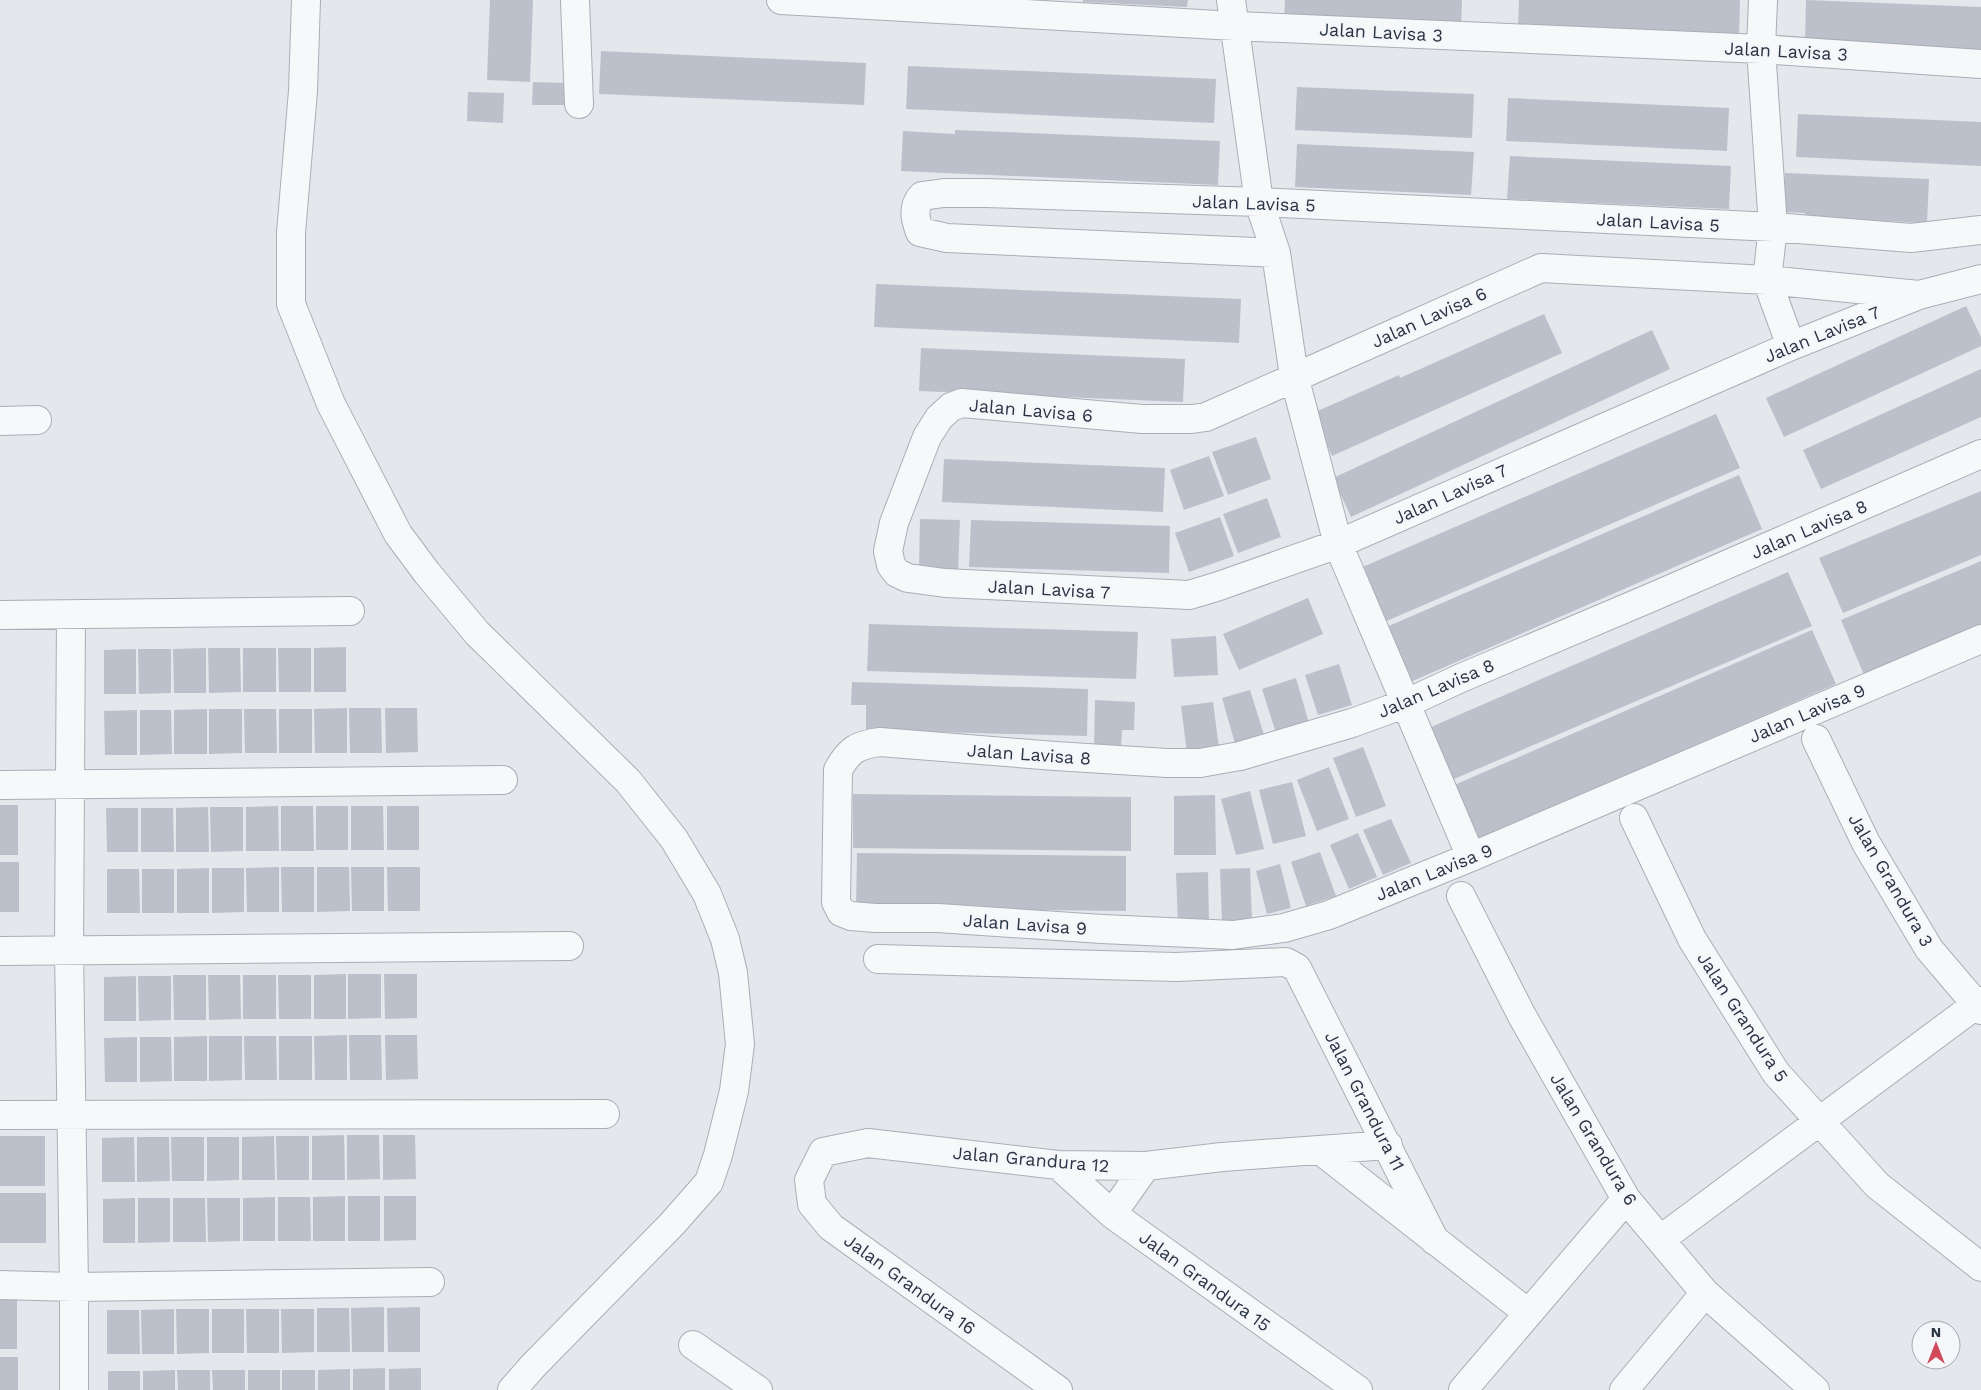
<svg xmlns="http://www.w3.org/2000/svg" width="1981" height="1390" font-family="'Work Sans',sans-serif">
	<rect width="100%" height="100%" fill="#e4e7ec"/>
	<path fill="#bbc0ca" d="M 490,0 L 533,0 L 530,82 L 487,80 Z
		M 1083,0 L 1188,0 L 1187,7 L 1083,2 Z
		M 1285,0 L 1462,0 L 1461,30 L 1284,22 Z
		M 1519,0 L 1740,0 L 1739,37 L 1518,27 Z
		M 1806,0 L 1981,7 L 1981,50 L 1805,42 Z
		M 601,51 L 866,63 L 864,105 L 599,94 Z
		M 908,66 L 1216,79 L 1214,123 L 906,109 Z
		M 533,82 L 566,83 L 565,105 L 532,105 Z
		M 1297,87 L 1474,94 L 1472,138 L 1295,130 Z
		M 468,92 L 504,93 L 503,123 L 467,121 Z
		M 1508,98 L 1729,108 L 1727,151 L 1506,141 Z
		M 1798,114 L 1981,122 L 1981,166 L 1796,157 Z
		M 955,130 L 1220,141 L 1218,185 L 901,171 L 903,131 L 955,134 Z
		M 1297,144 L 1474,152 L 1471,195 L 1295,187 Z
		M 1510,156 L 1731,166 L 1729,209 L 1507,199 Z
		M 1785,173 L 1929,179 L 1927,223 L 1805,217 L 1805,213 L 1783,212 Z
		M 876,284 L 1241,299 L 1239,343 L 874,327 Z
		M 1966,306 L 1981,337 L 1981,346 L 1784,437 L 1766,398 Z
		M 1544,314 L 1562,353 L 1332,456 L 1313,413 L 1399,375 L 1400,378 Z
		M 1652,330 L 1670,369 L 1351,517 L 1333,478 Z
		M 921,348 L 1185,359 L 1183,402 L 919,391 Z
		M 1981,369 L 1981,417 L 1821,489 L 1803,450 Z
		M 1716,414 L 1740,468 L 1382,623 L 1358,569 Z
		M 1256,437 L 1271,479 L 1228,495 L 1212,452 Z
		M 1209,456 L 1224,496 L 1184,510 L 1170,470 Z
		M 944,459 L 1165,468 L 1163,512 L 942,502 Z
		M 1739,475 L 1762,529 L 1408,683 L 1384,628 Z
		M 1981,491 L 1981,555 L 1843,613 L 1819,558 Z
		M 1267,498 L 1281,537 L 1238,553 L 1223,514 Z
		M 1220,517 L 1234,556 L 1189,572 L 1175,533 Z
		M 920,519 L 960,520 L 958,572 L 919,570 Z
		M 971,520 L 1170,526 L 1169,573 L 969,567 Z
		M 1981,561 L 1981,626 L 1864,675 L 1841,620 Z
		M 1788,572 L 1812,626 L 1454,779 L 1431,727 Z
		M 1308,598 L 1323,634 L 1239,670 L 1223,634 Z
		M 869,624 L 1138,632 L 1136,679 L 867,671 Z
		M 1812,630 L 1836,684 L 1476,840 L 1452,786 Z
		M 1216,636 L 1218,675 L 1174,677 L 1171,639 Z
		M 346,647 L 346,692 L 314,692 L 314,648 Z
		M 206,648 L 206,693 L 174,693 L 173,649 Z
		M 208,648 L 240,648 L 241,692 L 209,693 Z
		M 243,648 L 276,648 L 276,692 L 243,692 Z
		M 278,648 L 311,648 L 311,692 L 279,692 Z
		M 136,649 L 136,694 L 104,694 L 104,650 Z
		M 138,649 L 171,649 L 171,693 L 139,694 Z
		M 1339,664 L 1352,705 L 1318,715 L 1305,675 Z
		M 1296,678 L 1309,723 L 1276,733 L 1262,689 Z
		M 852,682 L 1088,689 L 1087,736 L 866,730 L 866,705 L 851,705 Z
		M 1250,690 L 1265,738 L 1236,747 L 1222,698 Z
		M 1095,700 L 1135,702 L 1134,730 L 1122,730 L 1121,748 L 1094,748 Z
		M 1213,702 L 1219,748 L 1187,753 L 1181,706 Z
		M 347,708 L 347,753 L 315,753 L 314,709 Z
		M 349,708 L 381,708 L 382,753 L 350,753 Z
		M 385,708 L 417,708 L 418,752 L 386,753 Z
		M 207,709 L 207,754 L 174,754 L 174,710 Z
		M 209,709 L 242,709 L 242,753 L 209,754 Z
		M 244,709 L 276,709 L 277,753 L 245,753 Z
		M 279,709 L 312,709 L 312,753 L 279,753 Z
		M 137,710 L 137,755 L 105,755 L 104,711 Z
		M 140,710 L 171,710 L 172,754 L 140,755 Z
		M 1363,747 L 1386,806 L 1356,817 L 1333,758 Z
		M 1329,767 L 1349,819 L 1317,831 L 1297,780 Z
		M 1292,782 L 1306,836 L 1273,844 L 1259,790 Z
		M 1250,791 L 1264,849 L 1236,855 L 1221,799 Z
		M 853,794 L 1131,797 L 1131,851 L 853,848 Z
		M 1215,795 L 1216,855 L 1174,855 L 1174,796 Z
		M 0,805 L 18,805 L 18,855 L 0,855 Z
		M 278,806 L 279,851 L 246,851 L 246,807 Z
		M 281,806 L 313,806 L 314,851 L 281,851 Z
		M 316,806 L 348,806 L 348,850 L 316,850 Z
		M 351,806 L 383,806 L 384,850 L 351,850 Z
		M 387,806 L 419,806 L 419,850 L 387,850 Z
		M 208,807 L 209,852 L 176,852 L 176,808 Z
		M 210,807 L 243,807 L 243,851 L 211,852 Z
		M 106,808 L 138,808 L 138,852 L 107,852 Z
		M 141,808 L 173,808 L 174,852 L 141,852 Z
		M 1391,819 L 1411,863 L 1383,875 L 1363,830 Z
		M 1358,833 L 1377,877 L 1349,889 L 1330,845 Z
		M 1320,852 L 1336,896 L 1306,906 L 1291,862 Z
		M 857,853 L 1126,856 L 1126,911 L 856,908 Z
		M 0,862 L 19,862 L 19,912 L 0,912 Z
		M 1280,864 L 1291,908 L 1267,914 L 1256,871 Z
		M 279,867 L 279,912 L 247,912 L 246,868 Z
		M 281,867 L 314,867 L 314,912 L 282,912 Z
		M 317,867 L 349,867 L 350,911 L 317,912 Z
		M 351,867 L 384,867 L 384,911 L 352,911 Z
		M 387,867 L 420,867 L 420,911 L 388,911 Z
		M 209,868 L 209,913 L 177,913 L 177,869 Z
		M 212,868 L 244,868 L 244,912 L 212,913 Z
		M 1250,868 L 1252,920 L 1222,922 L 1220,869 Z
		M 107,869 L 139,869 L 140,913 L 107,913 Z
		M 142,869 L 174,869 L 174,913 L 142,913 Z
		M 1208,872 L 1209,923 L 1178,924 L 1176,873 Z
		M 346,974 L 346,1019 L 314,1019 L 314,975 Z
		M 348,974 L 381,974 L 381,1018 L 348,1019 Z
		M 384,974 L 417,974 L 417,1018 L 385,1019 Z
		M 173,975 L 206,975 L 206,1020 L 174,1020 Z
		M 208,975 L 240,975 L 241,1019 L 209,1020 Z
		M 243,975 L 276,975 L 276,1019 L 243,1019 Z
		M 278,975 L 311,975 L 311,1019 L 279,1019 Z
		M 136,976 L 136,1021 L 104,1021 L 104,977 Z
		M 138,976 L 171,976 L 171,1020 L 139,1021 Z
		M 347,1035 L 347,1080 L 315,1080 L 314,1036 Z
		M 349,1035 L 381,1035 L 382,1080 L 350,1080 Z
		M 385,1035 L 417,1035 L 418,1079 L 386,1080 Z
		M 207,1036 L 207,1081 L 174,1081 L 174,1037 Z
		M 209,1036 L 242,1036 L 242,1080 L 209,1081 Z
		M 244,1036 L 276,1036 L 277,1080 L 245,1080 Z
		M 279,1036 L 312,1036 L 312,1080 L 279,1080 Z
		M 137,1037 L 137,1082 L 105,1082 L 104,1038 Z
		M 140,1037 L 171,1037 L 172,1081 L 140,1082 Z
		M 344,1135 L 345,1180 L 312,1180 L 312,1136 Z
		M 347,1135 L 379,1135 L 380,1179 L 347,1180 Z
		M 383,1135 L 415,1135 L 416,1179 L 383,1180 Z
		M 0,1136 L 45,1136 L 45,1186 L 0,1186 Z
		M 274,1136 L 275,1180 L 242,1180 L 242,1137 Z
		M 276,1136 L 309,1136 L 309,1180 L 277,1180 Z
		M 134,1137 L 135,1182 L 102,1182 L 102,1138 Z
		M 137,1137 L 169,1137 L 170,1181 L 137,1182 Z
		M 171,1137 L 204,1137 L 204,1181 L 172,1181 Z
		M 207,1137 L 239,1137 L 239,1180 L 207,1181 Z
		M 0,1193 L 46,1193 L 46,1243 L 0,1243 Z
		M 345,1196 L 345,1241 L 313,1241 L 313,1197 Z
		M 348,1196 L 380,1196 L 380,1241 L 348,1241 Z
		M 384,1196 L 416,1196 L 416,1240 L 384,1241 Z
		M 275,1197 L 275,1241 L 243,1241 L 243,1198 Z
		M 278,1197 L 310,1197 L 311,1241 L 278,1241 Z
		M 135,1198 L 135,1243 L 103,1243 L 103,1199 Z
		M 138,1198 L 170,1198 L 170,1242 L 138,1243 Z
		M 173,1198 L 205,1198 L 206,1242 L 173,1242 Z
		M 207,1198 L 240,1198 L 240,1241 L 208,1242 Z
		M 0,1299 L 17,1299 L 17,1349 L 0,1349 Z
		M 384,1307 L 384,1352 L 352,1352 L 351,1308 Z
		M 420,1307 L 420,1352 L 388,1352 L 387,1308 Z
		M 317,1308 L 349,1308 L 350,1352 L 317,1352 Z
		M 174,1309 L 174,1354 L 142,1354 L 141,1310 Z
		M 176,1309 L 209,1309 L 209,1353 L 177,1354 Z
		M 212,1309 L 244,1309 L 244,1353 L 212,1353 Z
		M 246,1309 L 279,1309 L 279,1353 L 247,1353 Z
		M 281,1309 L 314,1309 L 314,1352 L 282,1353 Z
		M 107,1310 L 139,1310 L 140,1354 L 107,1354 Z
		M 0,1357 L 18,1357 L 18,1390 L 0,1390 Z
		M 385,1368 L 385,1390 L 353,1390 L 353,1369 Z
		M 421,1368 L 421,1390 L 389,1390 L 389,1369 Z
		M 350,1369 L 350,1390 L 318,1390 L 318,1370 Z
		M 175,1370 L 175,1390 L 143,1390 L 143,1371 Z
		M 177,1370 L 210,1370 L 210,1390 L 178,1390 Z
		M 212,1370 L 245,1370 L 245,1390 L 213,1390 Z
		M 248,1370 L 280,1370 L 280,1390 L 248,1390 Z
		M 282,1370 L 315,1370 L 315,1390 L 282,1390 Z
		M 108,1371 L 140,1371 L 140,1390 L 108,1390 Z"/>
	<g fill="none" stroke-linecap="round" stroke-linejoin="round">
		<defs>
			<path id="minor" d="M 306,0 L 303,91 L 291,233 L 291,304 L 331,404 L 398,534 L 427,573 L 477,633 L 628,781 L 674,839 L 707,894 L 725,939 L 733,973 L 740,1044 L 734,1091 L 718,1155 L 709,1182 L 673,1223 L 533,1366 L 512,1390
				M 575,0 L 579,104
				M 781,0 L 1235,26 L 1761,49 L 1981,64
				M 1231,0 L 1259,202 L 1276,253 L 1294,376 L 1338,544 L 1471,857
				M 1763,0 L 1761,49 L 1773,227 L 1767,280 L 1791,346
				M 1276,253 L 947,238 L 920,232 C 915,219 912,207 922,196 L 944,193 L 986,193 L 1259,202 L 1773,227 L 1911,238 L 1981,230
				M 1919,295 L 1767,280 L 1541,268 L 1206,417 L 1192,419 L 1142,419 L 962,403 L 951,407 L 939,418 L 927,437 L 894,523 L 888,551 L 891,565 L 897,573 L 908,578 L 945,583 L 1189,595 L 1216,587 L 1338,544 L 1791,346 L 1919,295 L 1981,279
				M 0,421 L 37,420
				M 1981,454 L 1650,598 L 1461,678 L 1407,703 L 1352,723 L 1240,756 L 1200,763 L 1167,763 L 1055,756 L 880,742 C 857,745 849,750 838,770 L 836,902 L 841,912 L 851,916 L 875,918 L 938,918 L 1102,929 L 1233,935 L 1284,928 L 1329,915 L 1471,857 L 1981,639
				M 0,615 L 350,611
				M 71,615 L 69,950 L 74,1287 L 74,1390
				M 1816,739 L 1866,843 L 1929,949 L 1981,1010
				M 0,785 L 503,780
				M 1634,818 L 1692,939 L 1776,1073 L 1877,1185 L 1981,1267
				M 1461,896 L 1521,1014 L 1626,1199 L 1705,1293 L 1815,1390
				M 0,951 L 569,946
				M 878,959 L 1176,967 L 1286,962 L 1297,968 L 1435,1241
				M 0,1115 L 605,1114
				M 1320,1150 L 1528,1313
				M 1058,1165 L 1112,1214 L 1358,1390
				M 1112,1214 L 1146,1166
				M 1661,1239 L 1981,1001
				M 0,1285 L 74,1287 L 430,1282
				M 693,1345 L 758,1390
				M 1058,1390 L 831,1227 L 812,1204 L 809,1180 L 823,1152 L 868,1143 L 1058,1165 L 1146,1166 L 1222,1157 L 1388,1145
				M 1463,1390 L 1626,1199
				M 1624,1390 L 1705,1293"/>
		</defs>
		<use href="#minor" stroke="#a9aeb7" stroke-width="30"/>
		<use href="#minor" stroke="#f7f8fa" stroke-width="28"/>
	</g>
	<g text-anchor="middle" dominant-baseline="central" stroke-width="5" stroke-linejoin="round" paint-order="stroke">
		<g font-size="18" fill="#2b3445" stroke="#f4f6f9">
			<text transform="translate(1381 32) rotate(3)">Jalan Lavisa 3</text>
			<text transform="translate(1786 51) rotate(3)">Jalan Lavisa 3</text>
			<text transform="translate(1254 203) rotate(2)">Jalan Lavisa 5</text>
			<text transform="translate(1658 222) rotate(3)">Jalan Lavisa 5</text>
			<text transform="translate(1429 317) rotate(-24)">Jalan Lavisa 6</text>
			<text transform="translate(1822 334) rotate(-22)">Jalan Lavisa 7</text>
			<text transform="translate(1031 410) rotate(5)">Jalan Lavisa 6</text>
			<text transform="translate(1450 494) rotate(-24)">Jalan Lavisa 7</text>
			<text transform="translate(1809 529) rotate(-23)">Jalan Lavisa 8</text>
			<text transform="translate(1049 589) rotate(3)">Jalan Lavisa 7</text>
			<text transform="translate(1436 688) rotate(-23)">Jalan Lavisa 8</text>
			<text transform="translate(1807 713) rotate(-23)">Jalan Lavisa 9</text>
			<text transform="translate(1029 754) rotate(4)">Jalan Lavisa 8</text>
			<text transform="translate(1434 872) rotate(-22)">Jalan Lavisa 9</text>
			<text transform="translate(1891 880) rotate(60)">Jalan Grandura 3</text>
			<text transform="translate(1025 924) rotate(4)">Jalan Lavisa 9</text>
			<text transform="translate(1743 1017) rotate(57)">Jalan Grandura 5</text>
			<text transform="translate(1365 1101) rotate(63)">Jalan Grandura 11</text>
			<text transform="translate(1594 1139) rotate(59)">Jalan Grandura 6</text>
			<text transform="translate(1031 1159) rotate(5)">Jalan Grandura 12</text>
			<text transform="translate(1205 1281) rotate(36)">Jalan Grandura 15</text>
			<text transform="translate(910 1284) rotate(36)">Jalan Grandura 16</text>
		</g>
	</g>
	<g transform="translate(1936 1345)"><circle r="24" fill="#f4f6f9" stroke="#a4a8b1"/>
	<path d="M0-4L9 19L0 12L-9 19Z" fill="#d1495b"/>
	<text y="-8" font-size="14" font-weight="bold" text-anchor="middle" fill="#2b3445">N</text>
	</g>
</svg>
